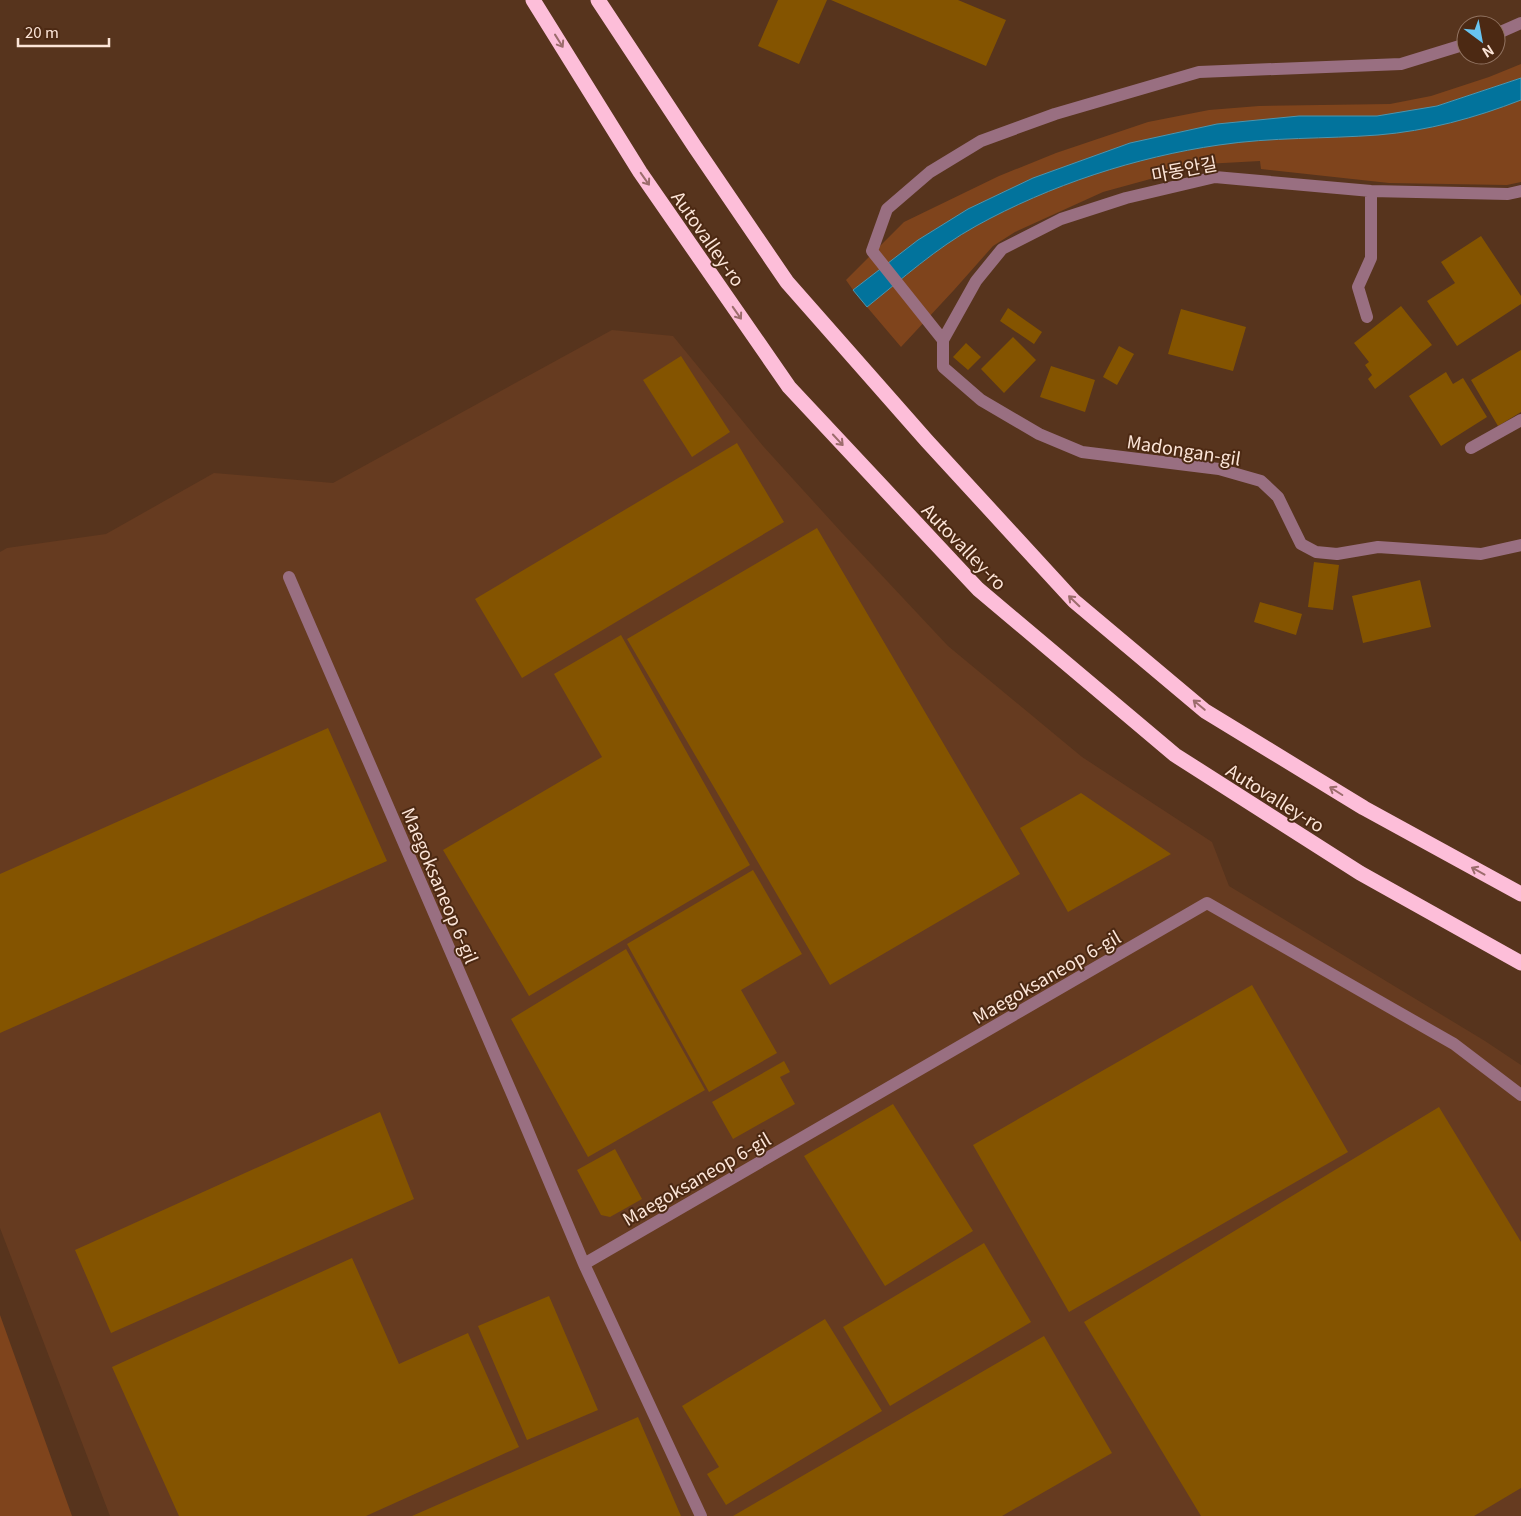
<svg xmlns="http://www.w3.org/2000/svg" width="1521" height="1516" font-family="Georgia,'Noto Sans KR',serif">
	<rect width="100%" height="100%" fill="#57341d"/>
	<path fill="#663b20" d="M 612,330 L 673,336 L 763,446 L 843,534 L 948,646 L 1082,757 L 1212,842 L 1229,886 L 1485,1041 L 1521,1065 L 1521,1516 L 110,1516 L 0,1228 L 0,552 L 7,548 L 106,534 L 214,473 L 333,483 Z"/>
	<path fill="#7f441c" d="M 1521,64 L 1521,78 L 1437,106 L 1377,116 L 1299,116 L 1217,124 L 1130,143 L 1033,178 L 968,209 L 918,240 L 853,290 L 846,280 L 904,222 L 999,176 L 1056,153 L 1148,122 L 1209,110 L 1259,106 L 1390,104 L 1431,96 L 1489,77 Z
		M 1521,100 L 1521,182 L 1507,185 L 1389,183 L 1261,169 L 1260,161 L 1205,164 L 1103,192 L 1015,232 L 993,246 L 954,290 L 901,347 L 867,307 C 902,279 936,248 976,226 C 1050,185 1136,157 1219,145 C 1272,137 1325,139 1378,135 C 1427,131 1475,118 1521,100 Z
		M 0,1315 L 72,1516 L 0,1516 Z"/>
	<path fill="#02739c" stroke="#4d95ae" d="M 1521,78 L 1521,100 C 1475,118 1427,131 1378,135 C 1325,139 1272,137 1219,145 C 1136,157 1050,185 976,226 C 936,248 902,279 867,307 L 853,290 L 918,240 L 968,209 L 1033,178 L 1130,143 L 1217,124 L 1299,116 L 1377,116 L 1437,106 Z"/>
	<path fill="#845400" d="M 778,0 L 827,0 L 799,64 L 758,46 Z
		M 831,0 L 958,0 L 1006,20 L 986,66 Z
		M 1481,236 L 1521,296 L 1521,304 L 1457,346 L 1427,301 L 1455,283 L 1441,262 Z
		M 1401,306 L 1432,345 L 1375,389 L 1368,379 L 1372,375 L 1365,365 L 1369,362 L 1354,343 Z
		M 1008,308 L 1042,332 L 1034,344 L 1000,321 Z
		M 1181,309 L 1246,327 L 1233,371 L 1168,354 Z
		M 1013,337 L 1036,360 L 1004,393 L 981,369 Z
		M 966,343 L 981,357 L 968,370 L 953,357 Z
		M 1119,346 L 1134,354 L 1117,385 L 1103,377 Z
		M 1521,350 L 1521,412 L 1498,426 L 1471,380 Z
		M 681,356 L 730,432 L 692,457 L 643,380 Z
		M 1051,366 L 1095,380 L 1085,412 L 1040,397 Z
		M 1446,372 L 1453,384 L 1463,378 L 1487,417 L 1441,446 L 1409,396 Z
		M 737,443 L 784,522 L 522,678 L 475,599 Z
		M 817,528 L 1020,874 L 830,985 L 627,639 Z
		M 1314,562 L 1339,565 L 1333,610 L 1308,607 Z
		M 1420,580 L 1431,627 L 1363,643 L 1352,596 Z
		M 1260,602 L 1302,614 L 1296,635 L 1254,622 Z
		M 621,635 L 750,865 L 529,996 L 443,850 L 602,757 L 554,674 Z
		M 328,728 L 387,861 L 0,1033 L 0,874 Z
		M 1081,793 L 1171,854 L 1068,912 L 1020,828 Z
		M 753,870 L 802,954 L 741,990 L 777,1053 L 709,1092 L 627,944 Z
		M 626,949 L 705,1090 L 588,1157 L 511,1019 Z
		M 1252,985 L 1348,1152 L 1069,1312 L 973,1145 Z
		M 784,1061 L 790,1072 L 780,1077 L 795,1104 L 733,1139 L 712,1102 Z
		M 893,1104 L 973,1231 L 885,1286 L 804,1156 Z
		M 1439,1107 L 1521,1242 L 1521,1488 L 1474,1516 L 1201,1516 L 1084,1322 Z
		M 380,1112 L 414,1199 L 111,1333 L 75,1250 Z
		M 615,1149 L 642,1199 L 610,1217 L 601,1215 L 577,1170 Z
		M 984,1243 L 1031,1322 L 890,1406 L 843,1327 Z
		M 352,1258 L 399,1364 L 468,1333 L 519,1447 L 366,1516 L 179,1516 L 112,1367 Z
		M 549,1296 L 598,1410 L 527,1440 L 478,1326 Z
		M 825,1319 L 882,1411 L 726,1505 L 707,1474 L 719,1467 L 682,1406 Z
		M 1044,1336 L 1112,1453 L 1002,1516 L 733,1516 Z
		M 638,1417 L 681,1516 L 412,1516 Z"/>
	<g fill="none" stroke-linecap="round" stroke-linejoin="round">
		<path stroke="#996f81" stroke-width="12" d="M 1496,34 L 1521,23
			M 1521,191 L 1508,194 L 1371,191 L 1215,177 L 1126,198 L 1061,219 L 1002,249 L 976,281 L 943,340 L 943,367 L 981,400 L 1039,434 L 1082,452 L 1219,469 L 1261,481 L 1278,497 L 1301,544 L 1316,552 L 1337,554 L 1378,547 L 1481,554 L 1521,545
			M 1367,317 L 1358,287 L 1371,258 L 1371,191
			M 943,340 L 872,251 L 887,209 L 930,172 L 981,141 L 1055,114 L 1199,72 L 1401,64 L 1466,44
			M 1471,448 L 1521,420
			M 289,577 L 522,1117 L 584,1264 L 701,1516
			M 584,1264 L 1207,903 L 1454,1044 L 1521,1095"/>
		<path stroke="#fdbed9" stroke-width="15" d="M 533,0 L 640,172 L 789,387 L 978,589 L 1175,755 L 1360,873 L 1521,963
			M 598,0 L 695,147 L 787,282 L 927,441 L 1074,601 L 1205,711 L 1364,808 L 1521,894"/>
	</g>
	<defs><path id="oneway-shaft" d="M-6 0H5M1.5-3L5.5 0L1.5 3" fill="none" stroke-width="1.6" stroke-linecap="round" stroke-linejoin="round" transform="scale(1.25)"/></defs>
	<g stroke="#9c6c6c">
		<use href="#oneway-shaft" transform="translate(559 41) rotate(58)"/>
		<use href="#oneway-shaft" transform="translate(645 179) rotate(55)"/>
		<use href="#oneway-shaft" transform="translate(737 313) rotate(55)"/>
		<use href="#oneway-shaft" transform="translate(838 440) rotate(47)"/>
		<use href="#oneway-shaft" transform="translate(1074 601) rotate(-136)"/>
		<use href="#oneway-shaft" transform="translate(1199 705) rotate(-140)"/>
		<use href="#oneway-shaft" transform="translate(1336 791) rotate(-148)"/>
		<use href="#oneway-shaft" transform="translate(1478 871) rotate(-151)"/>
	</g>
	<g text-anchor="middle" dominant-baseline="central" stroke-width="4" stroke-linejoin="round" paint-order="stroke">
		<g font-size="18" fill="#fce5d8" stroke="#4c2913">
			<text transform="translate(1184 168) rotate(-11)">마동안길</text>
			<text transform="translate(709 238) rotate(55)">Autovalley-ro</text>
			<text transform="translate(1184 449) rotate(9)">Madongan-gil</text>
			<text transform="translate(965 546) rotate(46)">Autovalley-ro</text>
			<text transform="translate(1276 797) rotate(32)">Autovalley-ro</text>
			<text transform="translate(441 885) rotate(67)">Maegoksaneop 6-gil</text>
			<text transform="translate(1046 976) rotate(-30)">Maegoksaneop 6-gil</text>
			<text transform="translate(696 1178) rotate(-30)">Maegoksaneop 6-gil</text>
		</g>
	</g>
	<g transform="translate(1481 40) rotate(148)"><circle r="24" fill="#4c2913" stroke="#927462"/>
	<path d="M0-4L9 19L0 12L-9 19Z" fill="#68c4f0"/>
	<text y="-8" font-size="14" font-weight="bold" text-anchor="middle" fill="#fce5d8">N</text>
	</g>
	<path d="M18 38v8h91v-8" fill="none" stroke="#fce5d8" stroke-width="2.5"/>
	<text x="25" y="38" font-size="15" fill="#fce5d8" stroke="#4c2913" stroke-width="4" paint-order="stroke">20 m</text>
</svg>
